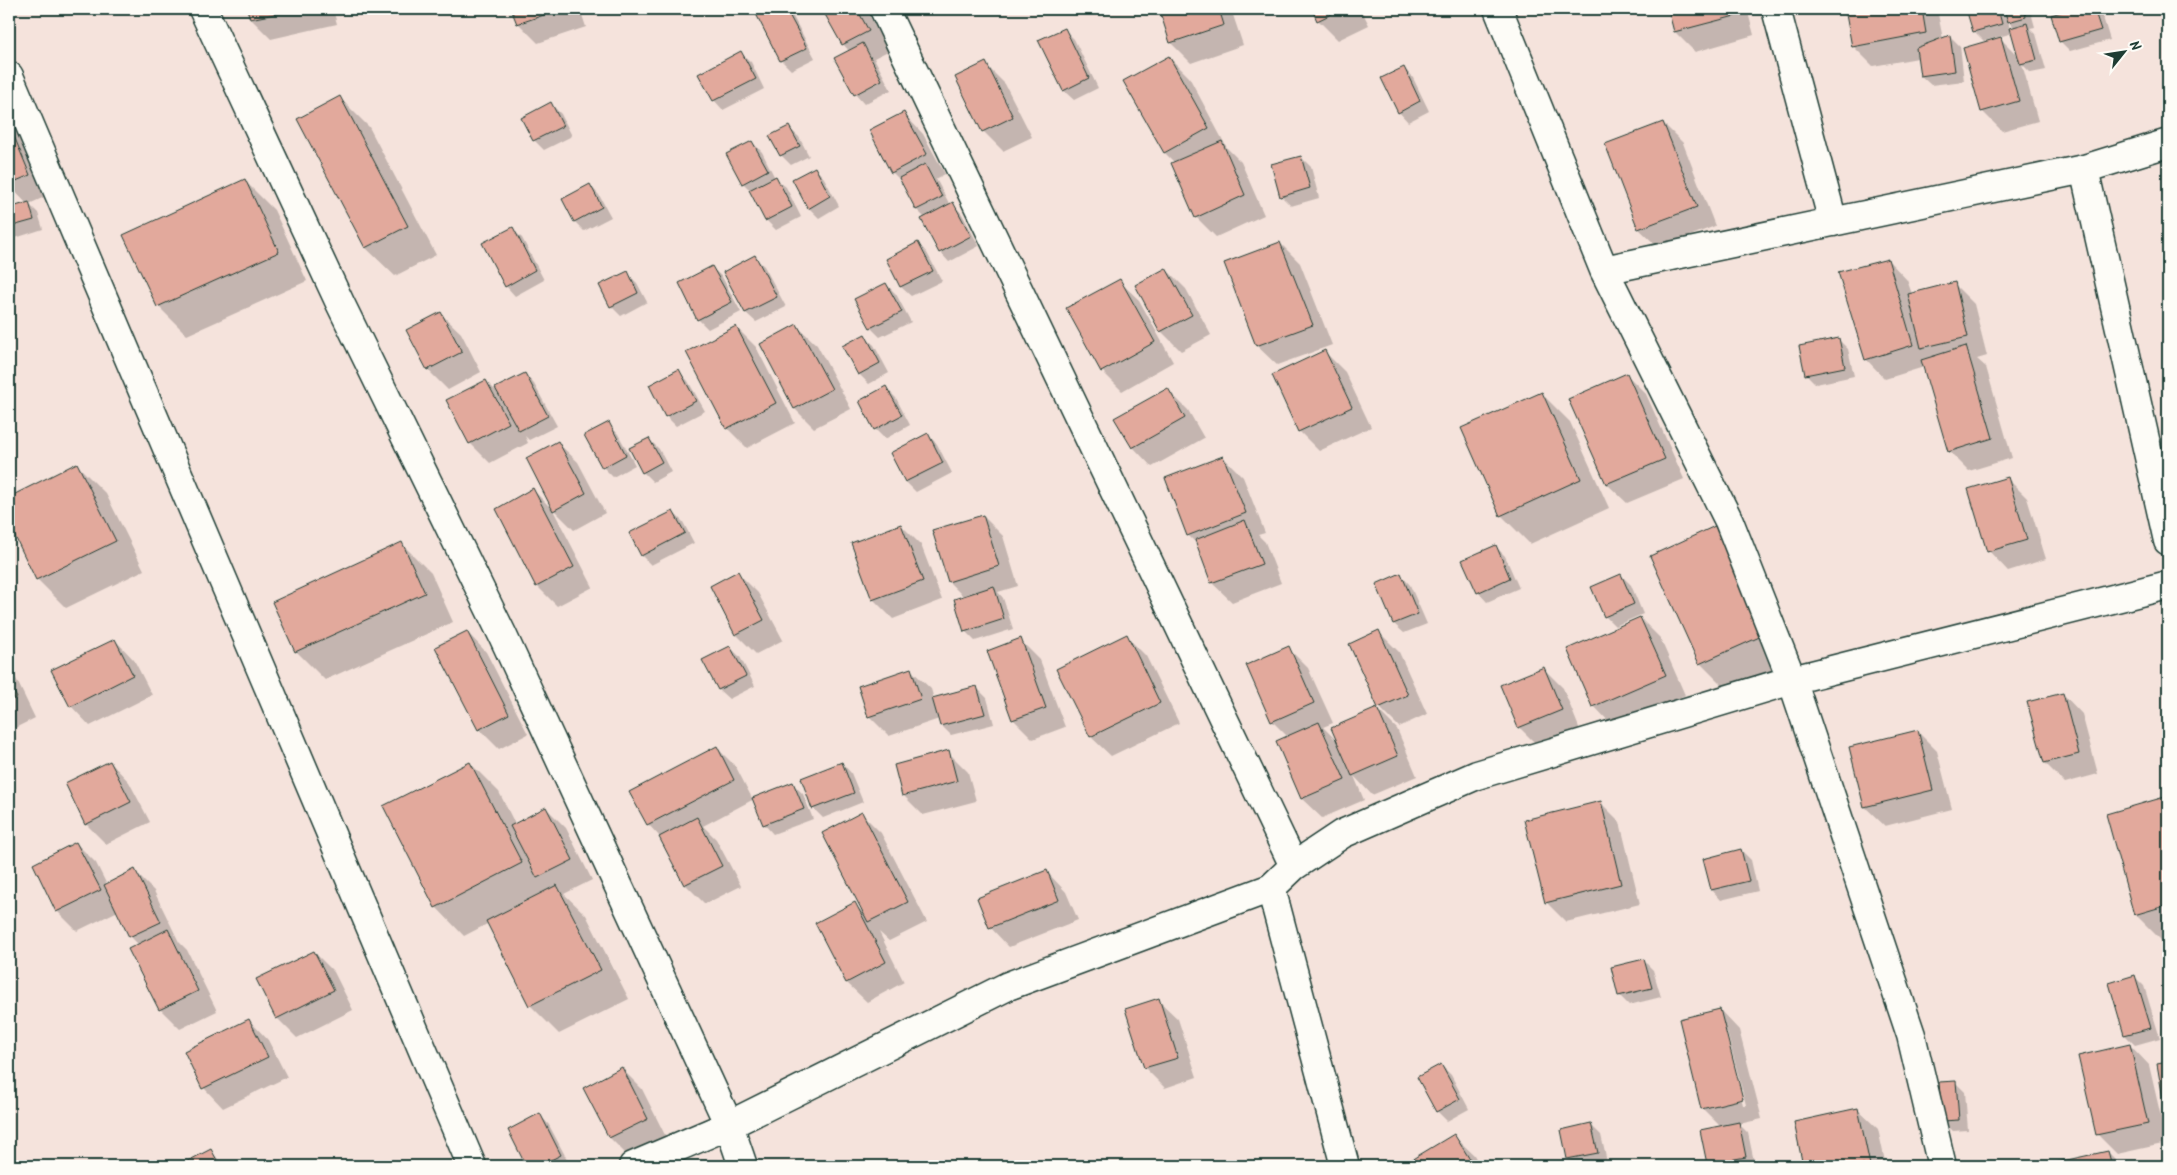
<svg xmlns="http://www.w3.org/2000/svg" width="2177" height="1175" font-family="Kalam,sans-serif">
	<rect width="100%" height="100%" fill="#f5e3dc"/>
	<filter id="ink" filterUnits="userSpaceOnUse"><feTurbulence type="fractalNoise" baseFrequency=".02" numOctaves="2"/><feDisplacementMap in="SourceGraphic" scale="10" xChannelSelector="R" yChannelSelector="G"/><feConvolveMatrix kernelMatrix="1 2 1 2 8 2 1 2 1" color-interpolation-filters="sRGB"/></filter>
	<g filter="url(#ink)">
		<path fill="#0003" fill-rule="evenodd" d="M 249,9 L 333,9 L 337,24 L 271,39 L 251,19 Z
			M 513,9 L 580,9 L 586,27 L 538,43 L 518,23 Z
			M 760,9 L 789,9 L 815,58 L 791,70 L 781,60 L 756,11 Z
			M 824,9 L 866,9 L 888,51 L 874,58 L 891,90 L 864,104 L 855,94 L 850,52 L 843,44 Z
			M 1164,9 L 1228,9 L 1232,12 L 1243,45 L 1191,63 L 1171,43 L 1160,10 Z
			M 1313,9 L 1361,9 L 1369,25 L 1338,40 L 1318,20 Z
			M 1669,9 L 1747,9 L 1754,35 L 1695,52 L 1675,32 Z
			M 1846,9 L 1937,9 L 1943,39 L 1950,36 L 1960,46 L 1964,81 L 1931,85 L 1921,76 L 1918,58 L 1873,66 L 1853,46 Z
			M 1967,9 L 2030,9 L 2035,27 L 2030,28 L 2036,34 L 2046,70 L 2031,73 L 2022,64 L 2038,121 L 2002,131 L 1982,111 L 2001,39 L 2020,58 L 2013,33 L 1984,41 L 1974,31 ZM 2008,20 L 2015,28 L 2010,29 Z
			M 2076,9 L 2097,9 L 2102,14 L 2110,40 L 2070,51 L 2060,41 L 2052,16 Z
			M 1064,29 L 1074,39 L 1098,88 L 1074,100 L 1064,91 Z
			M 741,53 L 751,62 L 764,89 L 723,110 L 714,100 Z
			M 1169,57 L 1189,77 L 1227,148 L 1241,162 L 1264,215 L 1216,237 L 1196,217 L 1175,163 L 1165,153 Z
			M 985,64 L 1005,84 L 1032,137 L 1003,151 L 983,131 Z
			M 1404,68 L 1413,78 L 1429,111 L 1408,122 L 1399,112 Z
			M 340,98 L 369,127 L 436,255 L 395,276 L 366,248 L 299,119 Z
			M 9,101 L 49,195 L 29,204 L 38,213 L 43,229 L 9,240 L 9,209 L 27,204 L 9,185 Z
			M 551,104 L 561,114 L 572,136 L 544,150 L 534,140 Z
			M 904,114 L 923,134 L 945,174 L 936,179 L 950,205 L 953,204 L 962,214 L 979,246 L 949,262 L 940,252 L 925,218 L 917,210 L 903,183 L 892,172 Z
			M 1663,123 L 1683,143 L 1715,226 L 1659,248 L 1639,229 Z
			M 789,128 L 799,137 L 809,156 L 791,165 L 781,155 Z
			M 752,142 L 762,152 L 775,178 L 786,187 L 801,217 L 776,230 L 766,220 L 750,190 L 743,183 Z
			M 1301,157 L 1311,167 L 1319,198 L 1291,206 L 1281,196 Z
			M 815,168 L 824,178 L 839,206 L 819,218 L 809,208 Z
			M 245,181 L 274,210 L 307,281 L 187,335 L 158,306 Z
			M 590,185 L 599,195 L 611,217 L 584,231 L 575,222 Z
			M 512,229 L 522,238 L 544,280 L 515,296 L 506,286 Z
			M 918,243 L 927,253 L 942,281 L 911,296 L 901,287 L 887,260 Z
			M 1280,243 L 1300,263 L 1332,345 L 1277,365 L 1257,346 L 1226,264 Z
			M 754,257 L 764,266 L 786,307 L 756,322 L 746,313 L 725,272 Z
			M 1888,260 L 1907,280 L 1912,294 L 1954,284 L 1974,304 L 1987,356 L 1977,359 L 1986,367 L 2012,458 L 1969,471 L 1949,451 L 1924,367 L 1885,379 L 1866,359 Z
			M 712,268 L 722,277 L 741,312 L 708,329 L 698,319 L 680,284 Z
			M 1166,269 L 1186,289 L 1211,335 L 1181,351 L 1161,331 Z
			M 627,273 L 637,283 L 647,302 L 621,316 L 611,306 Z
			M 1119,281 L 1139,300 L 1173,362 L 1122,391 L 1102,371 Z
			M 886,284 L 896,294 L 911,322 L 880,337 L 871,328 Z
			M 441,314 L 461,333 L 481,372 L 448,390 L 428,370 L 408,330 Z
			M 797,326 L 817,345 L 851,409 L 814,428 L 795,409 Z
			M 736,327 L 756,347 L 795,423 L 747,448 L 727,428 Z
			M 864,336 L 874,345 L 889,373 L 869,384 L 859,374 Z
			M 1838,339 L 1848,349 L 1854,376 L 1816,384 L 1806,374 Z
			M 1325,352 L 1345,372 L 1371,427 L 1319,451 L 1299,431 Z
			M 679,371 L 688,381 L 705,411 L 676,426 L 666,416 Z
			M 525,374 L 534,384 L 557,426 L 529,440 L 525,436 L 528,443 L 490,463 L 470,443 L 486,381 L 495,390 Z
			M 1627,375 L 1646,394 L 1684,479 L 1627,503 L 1607,484 L 1570,399 Z
			M 886,388 L 896,398 L 910,425 L 885,439 L 875,429 Z
			M 1168,390 L 1188,410 L 1204,438 L 1152,467 L 1133,447 Z
			M 1541,393 L 1570,422 L 1609,508 L 1530,544 L 1501,515 Z
			M 609,424 L 618,434 L 635,465 L 613,477 L 603,467 Z
			M 927,434 L 937,444 L 952,473 L 916,492 L 906,482 L 891,454 Z
			M 649,439 L 659,449 L 671,472 L 653,482 L 643,472 Z
			M 558,443 L 578,462 L 605,513 L 574,530 L 554,510 Z
			M 1223,457 L 1243,477 L 1265,533 L 1258,535 L 1265,542 L 1281,583 L 1232,602 L 1212,583 L 1198,545 L 1188,535 Z
			M 77,465 L 106,494 L 144,570 L 66,608 L 37,579 L 9,522 L 9,499 Z
			M 2007,478 L 2027,498 L 2046,559 L 2008,571 L 1989,551 Z
			M 533,490 L 553,510 L 593,587 L 557,606 L 537,586 Z
			M 673,512 L 683,522 L 694,543 L 651,565 L 642,556 Z
			M 983,516 L 1003,536 L 1018,586 L 998,592 L 1003,598 L 1013,629 L 975,641 L 965,631 L 964,597 L 949,582 Z
			M 901,525 L 921,545 L 942,600 L 893,619 L 873,599 Z
			M 1714,528 L 1743,557 L 1792,664 L 1729,692 L 1700,663 Z
			M 402,544 L 431,573 L 453,622 L 325,680 L 296,651 Z
			M 1496,547 L 1505,556 L 1519,588 L 1487,602 L 1478,592 Z
			M 738,573 L 758,593 L 783,640 L 756,654 L 736,634 L 711,587 Z
			M 1401,575 L 1410,585 L 1427,624 L 1404,633 L 1394,624 L 1378,585 Z
			M 1621,575 L 1631,585 L 1643,614 L 1615,626 L 1605,616 Z
			M 1640,618 L 1660,638 L 1685,695 L 1613,726 L 1594,706 Z
			M 467,632 L 486,652 L 528,734 L 499,749 L 479,729 L 437,647 Z
			M 1379,632 L 1399,652 L 1427,714 L 1399,727 L 1379,707 Z
			M 1126,636 L 1146,656 L 1179,723 L 1111,756 L 1091,737 Z
			M 115,640 L 134,660 L 152,695 L 90,726 L 71,706 Z
			M 1020,640 L 1040,660 L 1065,727 L 1033,739 L 1013,719 Z
			M 730,647 L 740,657 L 755,686 L 729,699 L 719,690 L 704,661 Z
			M 1288,648 L 1308,668 L 1333,723 L 1323,727 L 1338,742 L 1377,709 L 1397,729 L 1417,776 L 1372,795 L 1354,776 L 1364,800 L 1322,818 L 1302,799 L 1278,742 L 1288,737 L 1272,721 Z
			M 9,664 L 35,718 L 9,731 Z
			M 1543,668 L 1563,688 L 1580,730 L 1539,747 L 1519,727 Z
			M 911,670 L 931,689 L 934,699 L 977,688 L 987,698 L 994,724 L 951,735 L 941,725 L 939,719 L 889,736 L 869,716 Z
			M 2063,694 L 2082,714 L 2098,774 L 2065,783 L 2045,763 L 2029,703 Z
			M 1917,731 L 1937,751 L 1952,809 L 1885,826 L 1865,807 Z
			M 717,748 L 736,767 L 753,800 L 793,784 L 803,794 L 813,819 L 773,834 L 764,824 L 754,799 L 703,826 L 716,839 L 741,886 L 705,904 L 685,884 L 660,837 L 648,824 Z
			M 948,752 L 968,772 L 976,801 L 923,815 L 903,795 Z
			M 110,762 L 129,782 L 150,822 L 106,844 L 86,824 Z
			M 470,763 L 499,792 L 515,824 L 546,808 L 566,828 L 592,880 L 564,894 L 586,915 L 629,999 L 559,1034 L 530,1005 L 489,923 L 464,936 L 436,907 Z
			M 842,763 L 851,773 L 863,802 L 823,818 L 813,808 Z
			M 2168,797 L 2168,942 L 2164,943 L 2136,915 L 2107,815 Z
			M 1600,802 L 1620,822 L 1640,904 L 1566,922 L 1546,902 Z
			M 861,813 L 881,833 L 927,922 L 889,941 L 879,932 L 904,982 L 867,1002 L 847,983 L 816,923 L 854,904 L 864,913 Z
			M 76,843 L 96,863 L 107,885 L 134,871 L 154,891 L 179,942 L 187,950 L 217,1011 L 180,1029 L 160,1009 L 130,949 L 139,945 L 130,936 L 118,911 L 77,931 L 57,911 L 34,865 Z
			M 1741,850 L 1751,860 L 1758,891 L 1721,900 L 1712,890 L 1704,860 Z
			M 1047,872 L 1066,892 L 1078,920 L 1009,947 L 990,927 Z
			M 314,952 L 334,972 L 353,1010 L 297,1038 L 277,1018 L 258,980 Z
			M 1643,960 L 1653,970 L 1661,997 L 1629,1005 L 1619,995 Z
			M 2135,977 L 2144,986 L 2160,1038 L 2135,1045 L 2125,1035 L 2111,984 Z
			M 1158,1000 L 1178,1019 L 1197,1077 L 1165,1088 L 1145,1068 L 1126,1010 Z
			M 1720,1010 L 1739,1030 L 1762,1119 L 1739,1124 L 1748,1133 L 1755,1166 L 1710,1166 L 1708,1164 L 1701,1131 L 1721,1127 L 1702,1108 ZM 1725,1032 L 1727,1032 L 1746,1105 L 1743,1105 Z
			M 249,1020 L 268,1040 L 287,1077 L 223,1108 L 204,1088 L 185,1052 Z
			M 2130,1045 L 2149,1065 L 2167,1143 L 2117,1154 L 2097,1134 Z
			M 2168,1063 L 2168,1120 L 2159,1065 Z
			M 1441,1065 L 1451,1075 L 1469,1109 L 1447,1121 L 1437,1111 Z
			M 622,1069 L 642,1089 L 667,1139 L 629,1157 L 610,1138 Z
			M 1955,1082 L 1965,1092 L 1968,1130 L 1953,1131 L 1943,1121 Z
			M 1858,1110 L 1878,1129 L 1886,1166 L 1804,1166 L 1795,1123 Z
			M 540,1115 L 549,1125 L 570,1165 L 527,1166 L 509,1130 Z
			M 1591,1125 L 1601,1135 L 1607,1162 L 1576,1166 L 1568,1158 Z
			M 1454,1136 L 1474,1155 L 1480,1166 L 1403,1166 Z
			M 211,1151 L 224,1166 L 182,1166 Z
			M 2108,1152 L 2122,1166 L 2050,1166 L 2050,1165 Z"/>
		<path fill="#e2a99c" stroke="#1f3d34" d="M 247,9 L 299,9 L 250,19 Z
			M 511,9 L 562,9 L 517,24 Z
			M 757,9 L 786,9 L 807,48 L 780,61 L 754,10 Z
			M 822,9 L 857,9 L 869,31 L 842,45 Z
			M 1159,9 L 1219,9 L 1224,25 L 1170,43 Z
			M 1312,9 L 1342,9 L 1317,21 Z
			M 1668,9 L 1734,9 L 1735,16 L 1674,32 Z
			M 1845,9 L 1922,9 L 1926,33 L 1852,47 Z
			M 1966,9 L 1998,9 L 2002,24 L 1973,32 Z
			M 2004,9 L 2024,9 L 2026,17 L 2008,22 Z
			M 2071,9 L 2094,9 L 2101,30 L 2059,42 L 2051,15 Z
			M 2027,23 L 2037,60 L 2020,64 L 2010,28 Z
			M 1065,28 L 1089,78 L 1063,91 L 1038,40 Z
			M 1950,35 L 1955,71 L 1920,76 L 1916,48 Z
			M 2001,37 L 2019,101 L 1981,112 L 1963,48 Z
			M 863,43 L 882,80 L 854,95 L 834,58 Z
			M 741,51 L 756,79 L 713,101 L 698,74 Z
			M 1169,56 L 1209,128 L 1164,153 L 1123,81 Z
			M 986,62 L 1013,117 L 982,132 L 955,77 Z
			M 1404,67 L 1420,101 L 1398,113 L 1381,78 Z
			M 340,96 L 408,226 L 365,248 L 297,119 Z
			M 551,102 L 563,126 L 533,141 L 521,118 Z
			M 904,112 L 927,154 L 891,173 L 869,130 Z
			M 1663,122 L 1697,207 L 1638,229 L 1605,144 Z
			M 9,124 L 30,175 L 9,184 Z
			M 789,126 L 800,146 L 780,156 L 769,136 Z
			M 752,141 L 768,170 L 742,184 L 726,154 Z
			M 1222,141 L 1245,195 L 1195,218 L 1171,163 Z
			M 1301,156 L 1310,188 L 1280,197 L 1271,164 Z
			M 925,164 L 942,197 L 916,210 L 899,178 Z
			M 815,167 L 830,196 L 808,209 L 792,179 Z
			M 776,176 L 792,207 L 765,221 L 749,190 Z
			M 245,179 L 279,252 L 157,307 L 123,235 Z
			M 590,184 L 602,207 L 574,222 L 562,199 Z
			M 29,202 L 34,220 L 9,227 L 9,208 Z
			M 953,202 L 971,236 L 939,253 L 921,219 Z
			M 513,227 L 535,270 L 505,287 L 482,243 Z
			M 918,242 L 933,271 L 900,287 L 886,259 Z
			M 1280,242 L 1313,325 L 1256,346 L 1224,263 Z
			M 755,255 L 777,297 L 745,313 L 723,272 Z
			M 1888,259 L 1913,345 L 1865,360 L 1838,272 Z
			M 712,266 L 732,302 L 697,320 L 679,283 Z
			M 1166,268 L 1192,315 L 1160,332 L 1135,285 Z
			M 628,271 L 638,293 L 610,307 L 599,285 Z
			M 1120,279 L 1155,342 L 1101,372 L 1066,308 Z
			M 1955,282 L 1968,337 L 1921,348 L 1908,294 Z
			M 886,283 L 902,312 L 870,328 L 854,299 Z
			M 441,312 L 462,352 L 427,370 L 406,330 Z
			M 797,324 L 832,389 L 794,409 L 760,344 Z
			M 736,326 L 776,403 L 726,429 L 686,352 Z
			M 865,334 L 880,363 L 858,375 L 842,346 Z
			M 1839,338 L 1845,367 L 1805,375 L 1799,346 Z
			M 1966,346 L 1993,438 L 1948,452 L 1921,360 Z
			M 1325,350 L 1352,407 L 1298,432 L 1272,375 Z
			M 679,369 L 696,401 L 665,417 L 649,385 Z
			M 525,373 L 548,416 L 519,431 L 495,388 Z
			M 1627,373 L 1665,459 L 1606,484 L 1568,399 Z
			M 486,380 L 509,423 L 469,444 L 446,400 Z
			M 886,386 L 902,415 L 874,430 L 859,401 Z
			M 1168,388 L 1185,418 L 1132,448 L 1114,418 Z
			M 1542,392 L 1581,479 L 1500,516 L 1461,428 Z
			M 609,422 L 626,455 L 602,468 L 584,435 Z
			M 928,433 L 943,463 L 905,482 L 890,453 Z
			M 649,438 L 662,462 L 642,473 L 629,448 Z
			M 558,441 L 586,493 L 553,511 L 526,458 Z
			M 1223,456 L 1246,513 L 1187,536 L 1165,478 Z
			M 77,463 L 116,541 L 36,580 L 9,524 L 9,497 Z
			M 2008,477 L 2027,540 L 1987,552 L 1968,489 Z
			M 533,488 L 574,567 L 536,587 L 496,509 Z
			M 673,511 L 685,533 L 641,556 L 629,533 Z
			M 983,515 L 999,566 L 948,582 L 932,530 Z
			M 1245,520 L 1262,564 L 1211,583 L 1195,540 Z
			M 901,524 L 923,581 L 872,600 L 851,543 Z
			M 1715,526 L 1764,635 L 1699,664 L 1650,556 Z
			M 402,542 L 425,593 L 295,652 L 272,602 Z
			M 1496,545 L 1510,578 L 1477,593 L 1462,560 Z
			M 738,571 L 764,620 L 735,635 L 710,586 Z
			M 1401,573 L 1418,614 L 1393,624 L 1376,584 Z
			M 1621,574 L 1634,604 L 1604,617 L 1591,587 Z
			M 994,586 L 1004,619 L 964,632 L 954,599 Z
			M 1640,617 L 1666,675 L 1592,707 L 1567,649 Z
			M 1379,630 L 1408,695 L 1378,708 L 1349,644 Z
			M 467,631 L 509,714 L 478,730 L 435,647 Z
			M 1127,634 L 1160,703 L 1090,737 L 1056,669 Z
			M 1021,638 L 1046,708 L 1012,720 L 987,651 Z
			M 115,639 L 133,675 L 70,707 L 51,670 Z
			M 730,646 L 746,676 L 718,690 L 702,660 Z
			M 1289,646 L 1314,703 L 1271,722 L 1246,665 Z
			M 1544,667 L 1562,710 L 1518,728 L 1500,685 Z
			M 911,668 L 921,699 L 868,717 L 858,686 Z
			M 9,682 L 17,698 L 9,701 Z
			M 977,686 L 985,714 L 940,726 L 932,698 Z
			M 2063,693 L 2079,754 L 2044,763 L 2027,702 Z
			M 1377,708 L 1398,756 L 1352,776 L 1331,728 Z
			M 1319,722 L 1345,780 L 1301,799 L 1276,741 Z
			M 1918,730 L 1933,790 L 1864,807 L 1849,747 Z
			M 717,746 L 734,780 L 647,825 L 629,792 Z
			M 949,750 L 957,781 L 902,796 L 894,765 Z
			M 110,761 L 131,802 L 85,825 L 65,783 Z
			M 470,762 L 522,863 L 435,908 L 383,806 Z
			M 842,762 L 854,793 L 812,809 L 801,778 Z
			M 793,782 L 804,809 L 763,825 L 752,798 Z
			M 2168,796 L 2168,905 L 2134,915 L 2106,814 Z
			M 1601,801 L 1621,884 L 1545,903 L 1524,820 Z
			M 546,807 L 573,860 L 537,878 L 510,826 Z
			M 862,812 L 908,902 L 868,922 L 822,833 Z
			M 697,817 L 722,866 L 684,885 L 659,837 Z
			M 76,842 L 101,890 L 56,912 L 33,864 Z
			M 1741,849 L 1749,881 L 1711,890 L 1703,859 Z
			M 135,869 L 161,922 L 129,937 L 104,885 Z
			M 1047,870 L 1059,900 L 989,928 L 977,898 Z
			M 557,885 L 601,970 L 529,1006 L 486,921 Z
			M 855,902 L 886,962 L 846,983 L 815,923 Z
			M 168,929 L 198,991 L 159,1010 L 128,949 Z
			M 314,951 L 334,990 L 276,1019 L 256,979 Z
			M 1644,959 L 1652,988 L 1618,996 L 1611,967 Z
			M 2135,975 L 2151,1028 L 2124,1035 L 2109,983 Z
			M 1159,998 L 1178,1058 L 1144,1068 L 1125,1009 Z
			M 1720,1009 L 1743,1099 L 1701,1109 L 1679,1019 Z
			M 249,1019 L 268,1057 L 202,1089 L 184,1051 Z
			M 2130,1044 L 2148,1124 L 2096,1135 L 2078,1056 Z
			M 2168,1062 L 2168,1128 L 2157,1064 Z
			M 1441,1064 L 1460,1099 L 1436,1112 L 1417,1077 Z
			M 622,1067 L 648,1119 L 609,1138 L 583,1088 Z
			M 1956,1081 L 1959,1120 L 1942,1121 L 1939,1082 Z
			M 1858,1108 L 1870,1165 L 1803,1166 L 1794,1122 Z
			M 540,1113 L 561,1155 L 539,1166 L 526,1166 L 508,1130 Z
			M 1739,1122 L 1746,1157 L 1707,1164 L 1700,1130 Z
			M 1591,1123 L 1598,1153 L 1567,1159 L 1561,1130 Z
			M 1454,1134 L 1474,1166 L 1401,1166 Z
			M 211,1149 L 220,1166 L 180,1166 L 180,1165 Z
			M 2108,1151 L 2112,1166 L 2049,1166 L 2049,1164 Z"/>
		<g fill="none" stroke-linecap="round" stroke-linejoin="round">
			<defs>
				<path id="minor" d="M 203,9 L 340,303 L 502,634 L 729,1125 L 1008,986 L 1271,888 L 1345,1166
					M 884,9 L 1294,866
					M 1498,9 L 1604,270 L 1729,521 L 1792,680 L 1911,1035 L 1942,1166
					M 1776,9 L 1833,222
					M 9,76 L 472,1166
					M 2084,169 L 2168,541
					M 1604,270 L 2084,169 L 2168,143
					M 1271,888 L 1294,866 L 1342,834 L 1477,775 L 1792,680 L 2168,585
					M 633,1166 L 729,1125 L 743,1166"/>
			</defs>
			<use href="#minor" stroke="#1f3d34" stroke-width="31"/>
			<use href="#minor" stroke="#fdfcf7" stroke-width="28"/>
		</g>
	</g>
	<rect width="2177" height="1175" fill="none" stroke="#fdfcf7" stroke-width="30"/>
	<rect x="15" y="15" width="2147" height="1145" fill="none" stroke="#1f3d34" stroke-width="2" filter="url(#ink)"/>
	<g transform="translate(2124 52) rotate(60)" stroke="#fdfcf7" stroke-width="4" paint-order="stroke">
	<path d="M0-4L9 19L0 12L-9 19Z" fill="#1f3d34"/>
	<text y="-8" font-size="14" font-weight="bold" text-anchor="middle" fill="#1f3d34">N</text>
	</g>
</svg>
